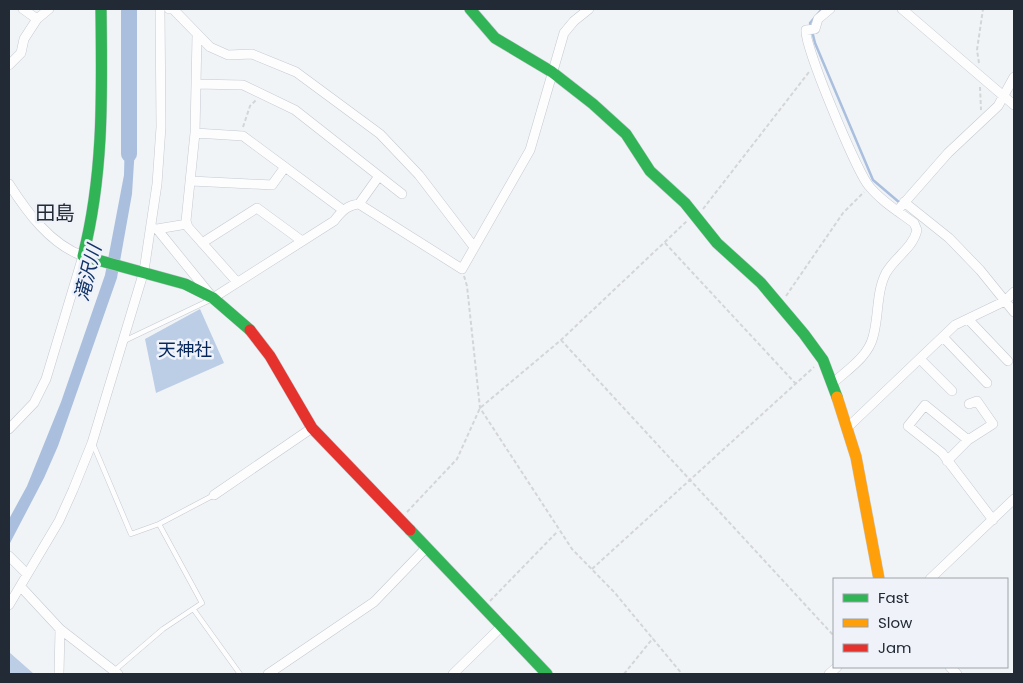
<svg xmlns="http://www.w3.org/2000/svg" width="1023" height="683" font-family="Poppins,'Noto Sans JP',sans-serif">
	<rect width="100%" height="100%" fill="#f1f4f7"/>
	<path fill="#bccde6" d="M 200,309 L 224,363 L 156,393 L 145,339 Z
		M 9,652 L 34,674 L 9,674 Z"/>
	<path fill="#aabfde" d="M 136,131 L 132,194 L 117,278 L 58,446 L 44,478 L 9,545 L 9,519 L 27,486 L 61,402 L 105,275 L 124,175 L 125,132 Z"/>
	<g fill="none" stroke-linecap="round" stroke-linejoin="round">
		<path stroke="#aabfde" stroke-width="2.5" d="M 822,9 L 810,23 L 815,43 L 873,180 L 900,203"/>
		<path stroke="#aabfde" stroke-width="16" d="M 129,9 L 129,154"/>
		<defs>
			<path id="lane" d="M 124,341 L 210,300
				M 93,444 L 131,534 L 159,524 L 214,495
				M 194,610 L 240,674
				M 114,671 L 163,629 L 202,603 L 159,524"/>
			<path id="street" d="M 23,9 L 37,19
				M 169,9 L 173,9 L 210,47 L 228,55 L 252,54 L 296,72 L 380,134 L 419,175 L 474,247
				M 830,9 L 818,19 L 815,29 L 806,30 C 804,46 857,172 869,186 C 881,201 899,212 914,223 L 917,230 C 913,248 895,257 886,273 C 876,292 879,317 873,337 C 868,357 847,370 833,383
				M 902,9 L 1014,105
				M 197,35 L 195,133 L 186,221 L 188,227 L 237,282
				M 9,65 L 21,53 L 24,39 L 37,19 L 49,9
				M 196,84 L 243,85 L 295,110 L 402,194
				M 195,133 L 243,136 L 343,210
				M 191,181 L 272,185 L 285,167
				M 9,184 C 27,212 50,244 83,256 L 46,379 L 34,403 L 9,429
				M 904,202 L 949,238 L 980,270 L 1014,312
				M 359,204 L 379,176
				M 897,211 L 948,153 L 998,106 L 1014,77
				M 153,228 L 157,229 L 187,224
				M 157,229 L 213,298 L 334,221 C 341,212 347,205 359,204 L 462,269 L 530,150 L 564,33 L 574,21 L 589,9
				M 202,243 L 257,208 L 302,241
				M 968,319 L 1008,361
				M 943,337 L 987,383
				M 920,359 L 952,391
				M 847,428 L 955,325 L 1005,301 L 1014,292
				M 968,440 L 925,405 L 908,426 L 942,453 L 993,520
				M 947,461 L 968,440 L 993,424 L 977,401 L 969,404
				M 214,495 L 312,428
				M 9,556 L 26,573
				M 930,579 L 1014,499
				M 21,587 L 60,629 L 118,674
				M 9,605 L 59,521 L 73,490 L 92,443 L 144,271 L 157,184 L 161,127 L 160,9
				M 950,667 L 957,674
				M 59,674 L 60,629
				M 268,674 L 374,602 L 426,548
				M 453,674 L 502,626
				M 829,674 L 837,667"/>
			<path id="fast" d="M 101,9 C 102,93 104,174 83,256 L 185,284 L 213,298 L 250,330
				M 470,9 L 495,38 L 552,72 L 593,104 L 626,134 L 650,171 L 685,203 L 717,243 L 761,283 L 804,334 L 823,360 L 837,397
				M 410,530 L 547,674"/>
			<path id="slow" d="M 837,397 L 856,457 L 879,579"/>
			<path id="jam" d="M 250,330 L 270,356 L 312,428 L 410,530"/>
		</defs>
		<use href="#lane" stroke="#c4c9d0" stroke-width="5.5"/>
		<use href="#street" stroke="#c4c9d0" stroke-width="10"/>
		<use href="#fast" stroke="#c4c9d0" stroke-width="12"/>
		<use href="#slow" stroke="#c4c9d0" stroke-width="12"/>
		<use href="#jam" stroke="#c4c9d0" stroke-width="12"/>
		<path stroke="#d4d5d7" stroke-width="2" stroke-dasharray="4 2.5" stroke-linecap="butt" d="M 979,63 L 977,50 L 983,9
			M 980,87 L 981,110
			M 243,127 L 250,106 L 256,100
			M 703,209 L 809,72
			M 665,243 L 796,384
			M 464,276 L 467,286 L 480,408 L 572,549 L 615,593 L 682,674
			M 786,296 L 843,213 L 864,192
			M 561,340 L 834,636
			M 407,512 L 457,459 L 480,408 L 561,340 L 687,221
			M 592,569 L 814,367
			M 490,601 L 558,531
			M 624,674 L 653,638"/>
		<use href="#lane" stroke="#fdfdfe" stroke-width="4.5"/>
		<use href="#street" stroke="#fdfdfe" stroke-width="9"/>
		<use href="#fast" stroke="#30b455" stroke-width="11"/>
		<use href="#slow" stroke="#ff9f0a" stroke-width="11"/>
		<use href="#jam" stroke="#e5322d" stroke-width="11"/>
	</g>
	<g text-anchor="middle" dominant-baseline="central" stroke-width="5" stroke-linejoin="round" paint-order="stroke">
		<g font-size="18" fill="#06285c" stroke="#eff3f9">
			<text x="185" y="349">天神社</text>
		</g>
		<g font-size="19" font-style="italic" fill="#113368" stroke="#eff3f9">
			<text transform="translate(88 273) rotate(-76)">滝沢川</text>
		</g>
		<g font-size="20" fill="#222a35" stroke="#eff3f9">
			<text x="55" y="213">田島</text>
		</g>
	</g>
	<rect width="1023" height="683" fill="none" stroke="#222a35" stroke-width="20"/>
	<rect x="833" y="578" width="175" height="90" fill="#eff3f9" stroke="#9da3ab"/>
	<rect x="843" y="594" width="25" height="8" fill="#30b455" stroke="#9da3ab"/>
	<text x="878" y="603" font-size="15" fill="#222a35">Fast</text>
	<rect x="843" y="619" width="25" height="8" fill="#ff9f0a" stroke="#9da3ab"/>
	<text x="878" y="628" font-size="15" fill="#222a35">Slow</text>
	<rect x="843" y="644" width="25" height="8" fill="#e5322d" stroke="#9da3ab"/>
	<text x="878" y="653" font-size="15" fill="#222a35">Jam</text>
</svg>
